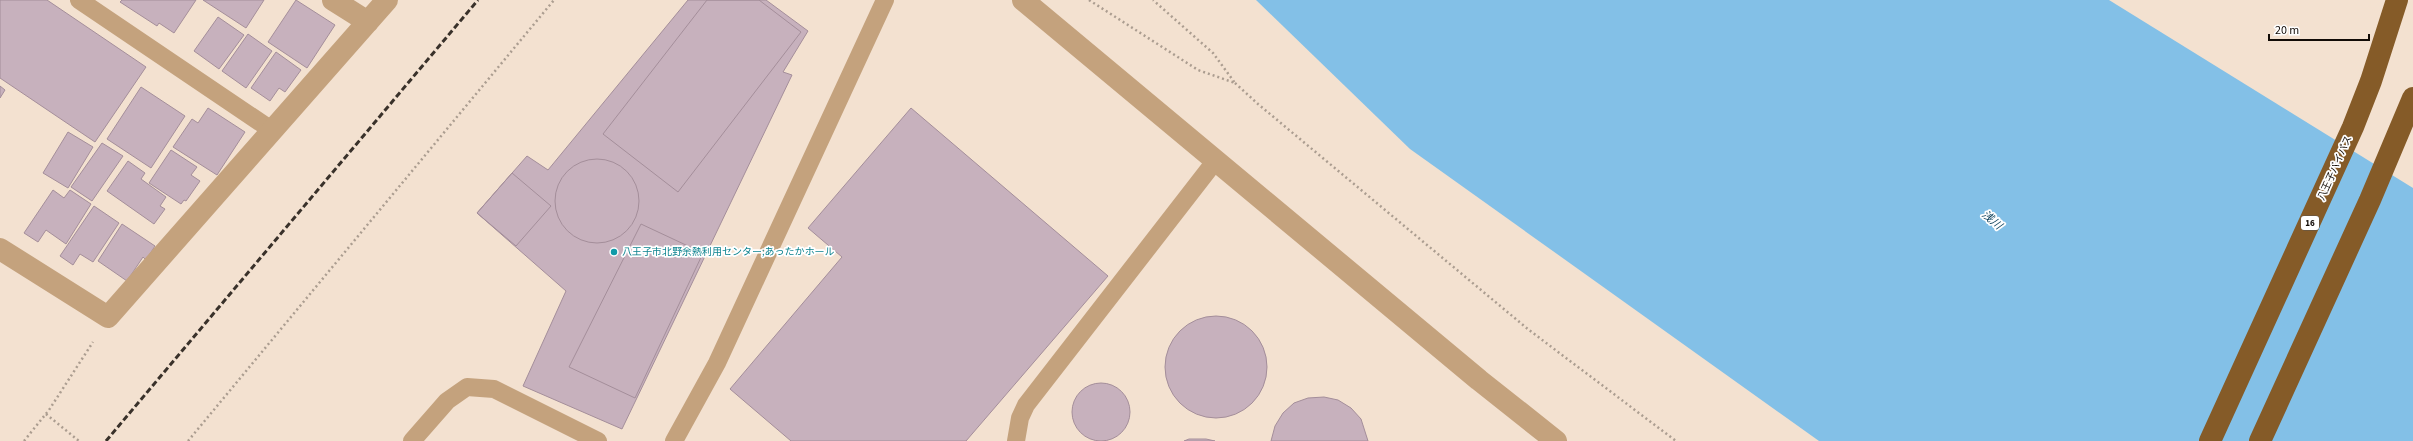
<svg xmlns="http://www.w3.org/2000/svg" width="2413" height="441" font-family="'Source Sans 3','Noto Sans JP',sans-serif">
	<rect width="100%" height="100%" fill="#f3e1d0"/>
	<path fill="#83c0e7" d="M 1256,0 L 2109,0 L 2413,188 L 2413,441 L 1819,441 L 1410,149 Z"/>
	<path fill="#c7b1bd" stroke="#a48e9a" d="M 0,0 L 47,0 L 146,67 L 95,142 L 0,78 Z
		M 122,0 L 196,0 L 174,33 L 159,23 L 157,26 L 120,2 Z
		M 203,0 L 264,0 L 246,28 Z
		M 296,0 L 335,25 L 307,68 L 268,42 Z
		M 688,0 L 766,0 L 808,31 L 783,72 L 792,75 L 622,429 L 523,386 L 566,291 L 477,213 L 527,156 L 548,170 Z
		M 707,0 L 759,0 L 801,32 L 678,192 L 603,134 Z
		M 218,17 L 244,35 L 219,69 L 194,51 Z
		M 248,34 L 272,51 L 246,88 L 222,71 Z
		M 276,52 L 301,70 L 285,92 L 279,88 L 270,101 L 251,88 Z
		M 0,86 L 5,90 L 0,98 Z
		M 141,87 L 185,116 L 151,168 L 107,139 Z
		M 208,108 L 245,132 L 217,175 L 173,147 L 192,119 L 198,123 Z
		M 911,108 L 1108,276 L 966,441 L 791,441 L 730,389 L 842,257 L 808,228 Z
		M 68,132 L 93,147 L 68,188 L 43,173 Z
		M 102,143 L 123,156 L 92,201 L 71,187 Z
		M 171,150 L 197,167 L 191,175 L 200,181 L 186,201 L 184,200 L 181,204 L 149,183 Z
		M555 201a42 42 0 1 1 84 0a42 42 0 1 1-84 0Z
		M 128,161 L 145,173 L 141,179 L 166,197 L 160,206 L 165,209 L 154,224 L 107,191 Z
		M 512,173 L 551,206 L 516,246 L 477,213 Z
		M 53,190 L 64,198 L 70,190 L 91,204 L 66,244 L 46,230 L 38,242 L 24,233 Z
		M 94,206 L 119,223 L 93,262 L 80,254 L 73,265 L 60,256 Z
		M 122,224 L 155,246 L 146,260 L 143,257 L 127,281 L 98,261 Z
		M 641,224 L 703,253 L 635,398 L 569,367 Z
		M1165 367a51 51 0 1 1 102 0a51 51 0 1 1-102 0Z
		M1072 412a29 29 0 1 1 58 0a29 29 0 1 1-58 0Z
		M 1324,397 L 1338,400 L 1351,408 L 1361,419 L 1368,441 L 1271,441 L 1275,426 L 1283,413 L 1294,403 L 1308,398 Z
		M 1189,439 L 1206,439 L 1215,441 L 1184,441 Z"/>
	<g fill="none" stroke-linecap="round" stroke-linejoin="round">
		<path stroke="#ab9d90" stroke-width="2.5" stroke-dasharray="2 3" stroke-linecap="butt" d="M 1089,0 L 1198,70 L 1235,83 L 1213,53 L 1153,0
			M 1235,83 L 1258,104 L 1529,330 L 1676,441
			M 46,414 L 79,441
			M 24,441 L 49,410 L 93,342
			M 188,441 L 554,0"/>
		<path stroke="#c4a27d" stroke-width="18" d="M 79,0 L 273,131
			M 412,441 L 447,401 L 467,387 L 494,389 L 598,441
			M 674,441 L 717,363 L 885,0
			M 1016,441 L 1020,418 L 1026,405 L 1216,160"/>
		<path stroke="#c4a27d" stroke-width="22" d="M 333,0 L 368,22
			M 1023,0 L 1479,380 L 1556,441
			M 0,249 L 108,317 L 387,0"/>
		<path stroke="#855b28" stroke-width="22" d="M 2210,441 L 2353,127 L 2371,81 L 2397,0
			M 2260,441 L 2370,200 L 2413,98"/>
		<path stroke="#39312a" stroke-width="3" stroke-dasharray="6 3" stroke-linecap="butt" d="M 106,441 L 478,0"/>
	</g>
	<circle fill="#0f9aa8" stroke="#fff" stroke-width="1.5" cx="614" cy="252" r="4"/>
	<g text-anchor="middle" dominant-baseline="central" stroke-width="3.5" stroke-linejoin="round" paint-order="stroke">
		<rect fill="#fff" stroke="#585451" stroke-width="1" x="2301" y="216" width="18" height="14" rx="3"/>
		<g font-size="9" font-weight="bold" fill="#110b06">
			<text x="2310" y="223">16</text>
		</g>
		<g font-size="10" fill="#110b06" stroke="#fff">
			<text transform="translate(2335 168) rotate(-66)">八王子バイパス</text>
		</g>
		<g font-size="10" fill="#0d838f" stroke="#fff" text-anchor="start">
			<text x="622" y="252">八王子市北野余熱利用センター;あったかホール</text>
		</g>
		<g font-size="11" font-style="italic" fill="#154660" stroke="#fff">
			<text transform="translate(1992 220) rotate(40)">浅川</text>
		</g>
	</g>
	<path d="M2269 34v6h100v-6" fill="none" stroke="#110b06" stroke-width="2"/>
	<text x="2275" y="34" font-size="12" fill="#110b06" stroke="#ffffff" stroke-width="3" paint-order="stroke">20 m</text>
</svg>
